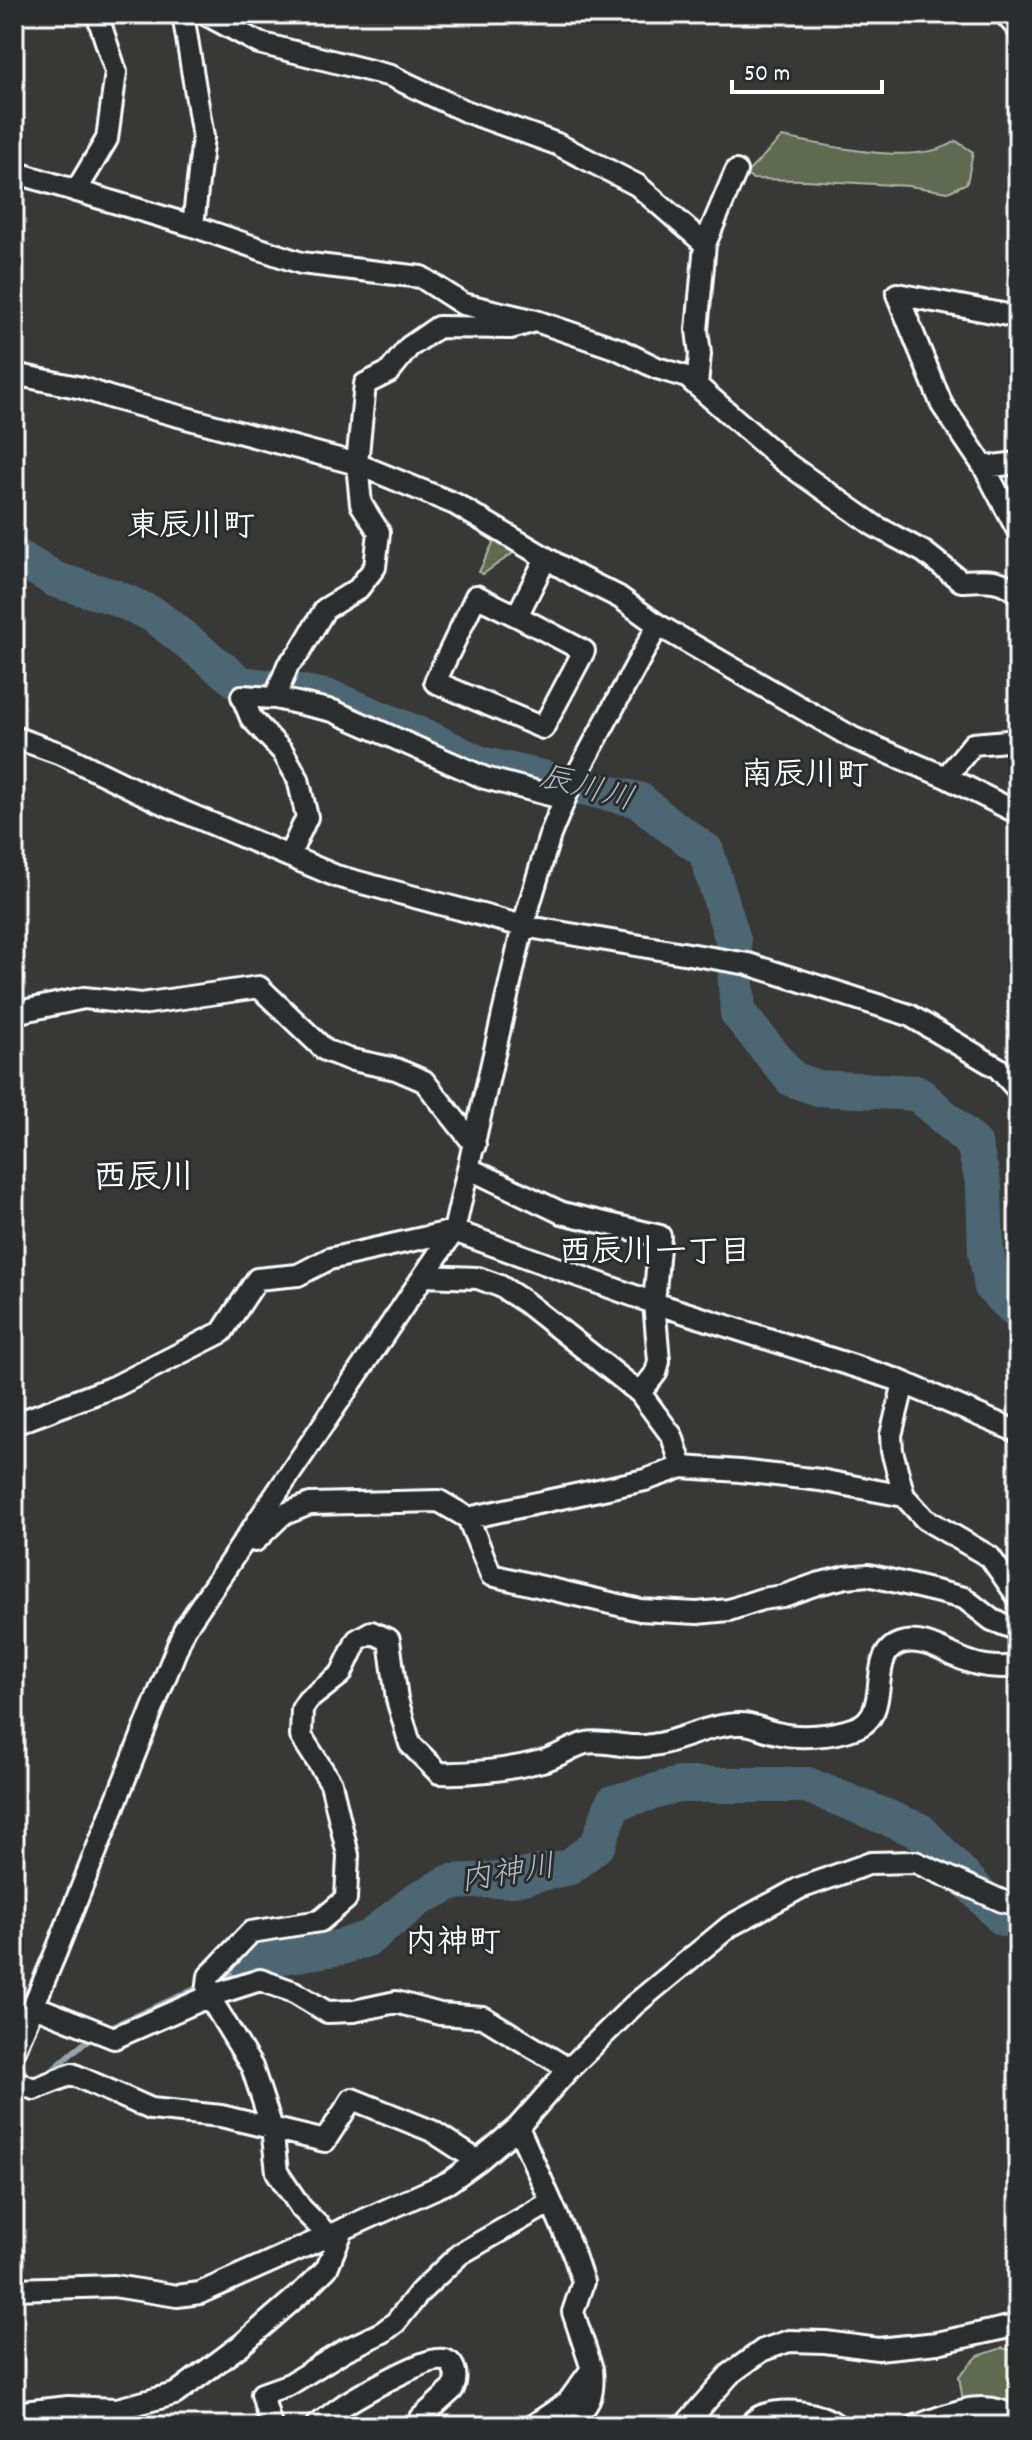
<svg xmlns="http://www.w3.org/2000/svg" width="1032" height="2440" font-family="Dekko,'Klee One',sans-serif">
	<rect width="100%" height="100%" fill="#383836"/>
	<filter id="ink" filterUnits="userSpaceOnUse"><feTurbulence type="fractalNoise" baseFrequency=".0125" numOctaves="2"/><feDisplacementMap in="SourceGraphic" scale="16" xChannelSelector="R" yChannelSelector="G"/><feConvolveMatrix kernelMatrix="1 2 1 2 8 2 1 2 1" color-interpolation-filters="sRGB"/></filter>
	<g filter="url(#ink)">
		<path fill="#5f6a51" stroke="#afb4a8" stroke-width="2" d="M 782,137 C 827,145 916,168 956,141 L 973,152 L 967,183 L 948,192 L 909,186 L 805,180 L 753,179 L 745,175 Z
			M 495,539 L 516,551 L 483,574 L 479,572 Z
			M 1002,2348 L 1018,2352 L 1018,2426 L 944,2426 L 961,2421 L 963,2401 L 959,2376 L 978,2356 Z"/>
		<g fill="none" stroke-linecap="round" stroke-linejoin="round">
			<path stroke="#95a3ab" stroke-width="6" d="M 216,1979 L 249,1965
				M 106,2029 L 202,1986
				M 17,2056 L 18,2063 L 29,2079
				M 28,2080 L 47,2075 L 79,2047 L 97,2035"/>
			<path stroke="#4e6673" stroke-width="36" d="M 14,555 L 56,580 L 114,597 L 154,615 L 241,684 L 283,689 L 330,698 L 427,738 L 480,764 L 639,800 L 665,822 L 706,851 L 733,940 L 738,1013 L 792,1079 L 818,1088 L 917,1093 L 974,1144 L 984,1186 L 986,1252 L 992,1287 L 1018,1312
				M 249,1965 L 271,1958 L 342,1947 L 369,1938 L 418,1899 L 451,1882 L 512,1879 L 570,1867 L 598,1844 L 613,1803 L 678,1785 L 807,1785 L 920,1831 L 1003,1918 L 1018,1922"/>
			<defs>
				<path id="minor" d="M 183,14 L 203,137 L 193,226
					M 205,14 L 259,43 L 391,76 L 465,111 L 557,144 L 637,185 L 705,244
					M 1005,14 L 1018,29
					M 14,172 L 193,226 L 301,263 L 421,277 L 463,304 L 536,321 L 618,349 L 657,368 L 687,377 L 782,460 L 875,526 L 924,552 L 961,581 C 983,580 1001,577 1018,594
					M 76,191 L 107,139 L 116,72 L 97,14
					M 897,294 L 942,405 L 984,467 L 1018,531
					M 897,294 L 1018,317
					M 14,374 L 82,388 L 112,398 L 357,464 L 455,504 L 575,575 L 619,597 L 658,625 L 853,738 L 946,777 L 1018,813
					M 697,385 L 700,354 L 697,330 L 705,244 L 736,171
					M 984,467 L 1018,463
					M 517,616 L 476,596 L 435,682 L 543,728 L 584,651 L 517,616 L 546,558
					M 275,698 L 288,665 L 299,653 L 325,609 L 358,589 L 375,567 L 379,532 L 361,504 L 357,464 L 365,384 L 389,372 L 409,347 L 438,327 L 511,328 L 532,322
					M 14,737 L 64,755 L 158,801 L 336,876 L 523,926 L 748,964 L 909,1015 L 998,1068 L 1018,1090
					M 946,777 L 973,744 L 1018,740
					M 289,856 L 307,817 L 298,779 L 283,752 L 251,718 L 242,696 L 275,698 L 333,711 L 485,778 L 565,799
					M 14,1013 L 84,998 L 141,1004 L 259,987 L 325,1050 L 348,1059 L 396,1069 L 424,1081 L 475,1145
					M 470,1169 L 562,1213 L 660,1236 L 654,1303 L 659,1361 L 656,1373 L 640,1393 L 672,1436 L 682,1467
					M 424,1276 L 478,1278 L 500,1286 L 525,1302 L 640,1393
					M 904,1383 L 891,1435 L 892,1451 L 904,1496 L 925,1519 L 990,1557 L 1018,1597
					M 14,1424 L 116,1386 L 222,1332 L 257,1279 L 298,1275 L 329,1259 L 454,1231 L 654,1303 L 895,1379 L 1018,1432
					M 468,1518 L 645,1480 L 682,1467 L 740,1471 L 820,1480 L 904,1496
					M 255,1541 L 282,1515 L 310,1504 L 439,1501 L 468,1518 L 491,1575 L 640,1610 L 697,1613 L 729,1610 L 762,1599 L 783,1596 L 817,1584 L 846,1577 L 868,1575 L 964,1598 L 992,1620 L 1018,1630
					M 34,2006 L 114,2038 L 210,1996 L 260,1980 L 294,1992 L 327,2012 L 354,2011 L 396,2002 L 440,2014 L 483,2017 L 569,2069
					M 14,2052 L 56,1952 L 184,1630 L 454,1231 L 523,926 L 550,835 L 569,789 L 658,625
					M 14,2081 L 34,2089 L 72,2074 L 151,2109 L 221,2116 L 325,2141 L 352,2099 L 432,2131 L 478,2161
					M 518,2127 L 572,2249 L 583,2282 L 573,2312 L 592,2369 L 568,2402 L 532,2426
					M 328,2235 L 301,2208 L 277,2172 L 272,2128 L 252,2067 L 207,1993 L 209,1976 L 251,1932 L 320,1921 L 346,1899 L 348,1855 L 331,1783 L 301,1736 L 302,1709 L 308,1700 L 341,1674 L 357,1640 L 371,1632 L 389,1640 L 397,1699 L 410,1744 L 439,1773 C 474,1774 508,1770 542,1761 C 556,1758 575,1745 586,1743 C 602,1740 619,1746 635,1746 C 643,1747 651,1745 659,1744 C 686,1738 714,1723 742,1724 C 753,1724 766,1731 777,1733 C 799,1739 833,1736 855,1728 C 895,1714 864,1654 901,1643 C 925,1636 948,1655 970,1662 C 984,1667 1003,1668 1018,1666
					M 14,2289 L 114,2286 L 177,2296 L 200,2293 L 449,2182 L 478,2161 L 518,2127 L 569,2069 L 634,2005 L 730,1926 L 800,1888 L 871,1863 L 915,1862 L 1002,1901 L 1018,1905
					M 14,2413 L 68,2407 L 117,2409 L 175,2394 L 241,2345 L 309,2286 L 327,2268 L 343,2229
					M 95,2426 L 117,2409
					M 271,2426 L 262,2394 L 290,2384 L 345,2350 L 383,2332 L 396,2322 L 420,2292 L 460,2254 L 551,2202
					M 316,2426 C 325,2420 332,2413 341,2407 C 357,2396 418,2362 436,2360 C 442,2359 449,2360 452,2365 C 457,2372 456,2382 453,2389 L 421,2418 L 418,2426
					M 566,2426 C 588,2405 595,2401 592,2369
					M 684,2426 L 730,2374 L 763,2350 L 789,2341 L 825,2342 L 878,2349 L 937,2343 L 1018,2325
					M 749,2426 C 753,2422 758,2416 764,2415 C 786,2408 821,2412 838,2426
					M 916,2426 C 950,2414 984,2396 1018,2419"/>
			</defs>
			<use href="#minor" stroke="#fff" stroke-width="26"/>
			<use href="#minor" stroke="#2a2d2e" stroke-width="20"/>
		</g>
	</g>
	<g text-anchor="middle" dominant-baseline="central" stroke-width="6" stroke-linejoin="round" paint-order="stroke">
		<g font-size="32" font-weight="bold" fill="#fff" stroke="#2a2d2e">
			<text x="191" y="529">東辰川町</text>
			<text x="805" y="778">南辰川町</text>
			<text x="655" y="1255">西辰川一丁目</text>
			<text x="453" y="1945">内神町</text>
		</g>
		<g font-size="32" font-style="italic" fill="#afbac0" stroke="#2a2d2e">
			<text transform="translate(586 791) rotate(15)">辰川川</text>
			<text transform="translate(508 1876) rotate(-9)">内神川</text>
		</g>
		<g font-size="34" font-weight="bold" fill="#fff" stroke="#2a2d2e">
			<text x="144" y="1180">西辰川</text>
		</g>
	</g>
	<rect width="1032" height="2440" fill="none" stroke="#2a2d2e" stroke-width="48"/>
	<rect x="24" y="24" width="984" height="2392" fill="none" stroke="#fff" stroke-width="3" filter="url(#ink)"/>
	<path d="M732 80v12h150v-12" fill="none" stroke="#ffffff" stroke-width="4"/>
	<text x="744" y="80" font-size="24" fill="#ffffff" stroke="#2a2d2e" stroke-width="6" paint-order="stroke">50 m</text>
</svg>
